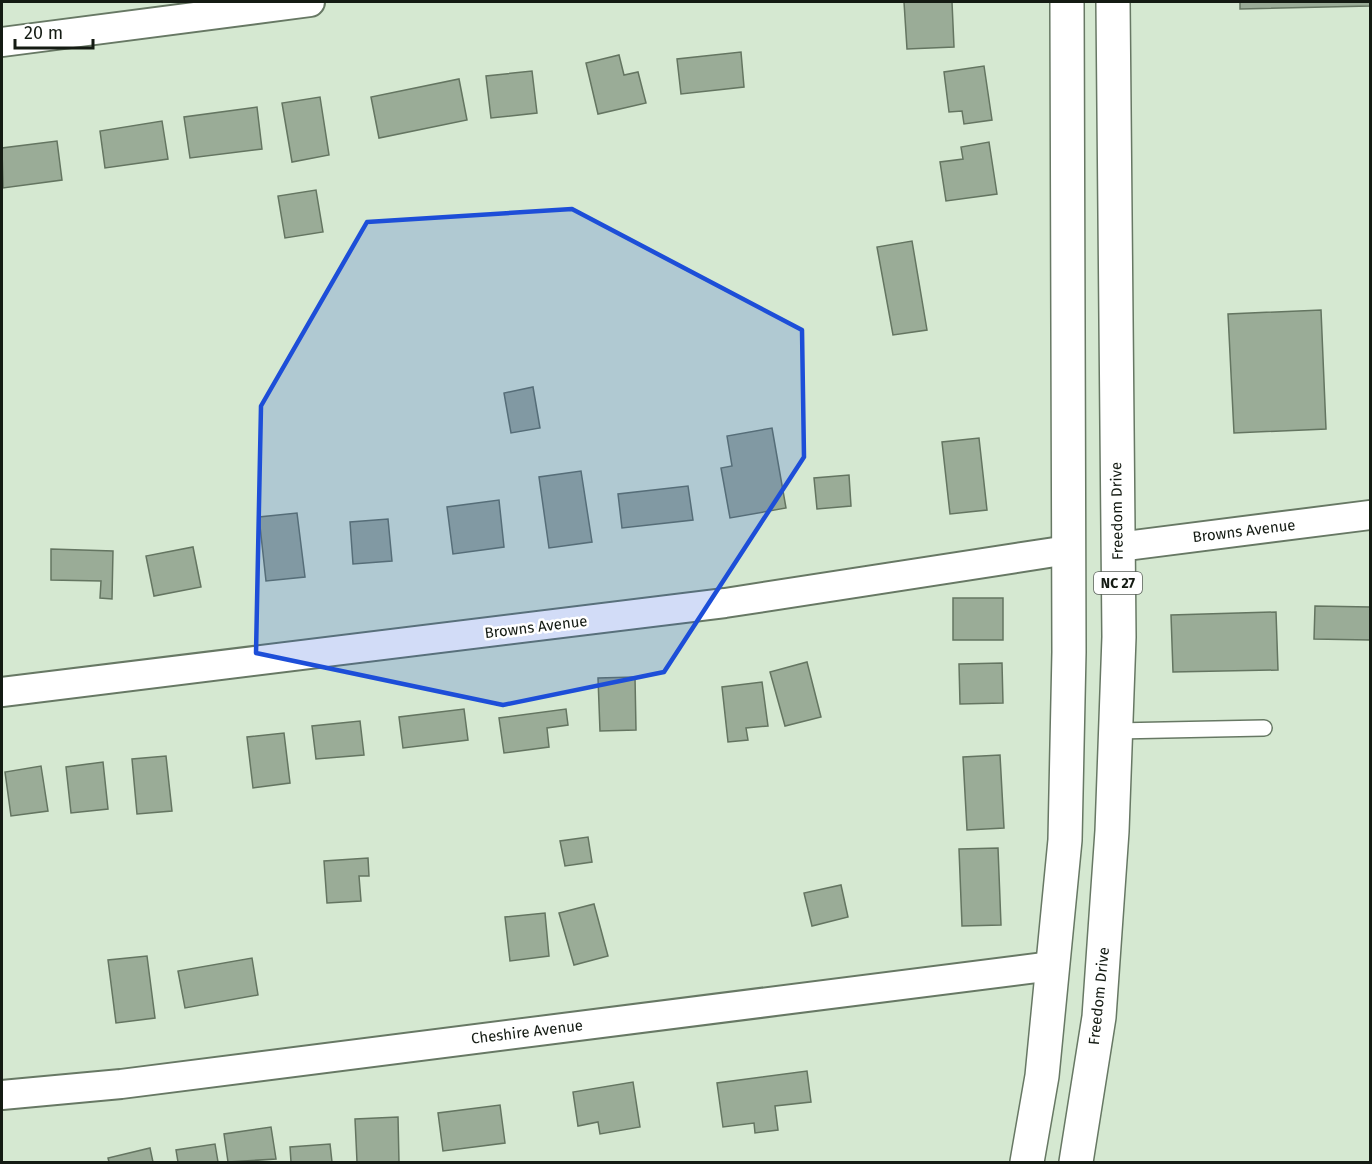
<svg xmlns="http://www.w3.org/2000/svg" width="1372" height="1164" font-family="'Fira Sans',sans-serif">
	<rect width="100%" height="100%" fill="#d5e8d1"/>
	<path fill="#9aac97" stroke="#647561" stroke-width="1.5" d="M 904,2 L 952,2 L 954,47 L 907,49 Z
		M 1240,2 L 1370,2 L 1370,6 L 1240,9 Z
		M 741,52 L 744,87 L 681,94 L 677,59 Z
		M 619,55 L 624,75 L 638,72 L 646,103 L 598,114 L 586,63 Z
		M 984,66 L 992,120 L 964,124 L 962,111 L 949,112 L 944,72 Z
		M 532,71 L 537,113 L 491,118 L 486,76 Z
		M 459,79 L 467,120 L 379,138 L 371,97 Z
		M 320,97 L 329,155 L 292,162 L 282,103 Z
		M 257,107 L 262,149 L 190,158 L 184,117 Z
		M 162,121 L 168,159 L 105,168 L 100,131 Z
		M 57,141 L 62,180 L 3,188 L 2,148 Z
		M 989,142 L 997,194 L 946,201 L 940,162 L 963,159 L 961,147 Z
		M 316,190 L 323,232 L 285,238 L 278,196 Z
		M 912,241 L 927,330 L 893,335 L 877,247 Z
		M 1321,310 L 1326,429 L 1234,433 L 1228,314 Z
		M 533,387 L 540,428 L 511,433 L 504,393 Z
		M 772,428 L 786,508 L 730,518 L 721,468 L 732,466 L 727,436 Z
		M 979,438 L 987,510 L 950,514 L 942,442 Z
		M 581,471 L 592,542 L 549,548 L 539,477 Z
		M 849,475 L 851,506 L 817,509 L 814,478 Z
		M 688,486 L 693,520 L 622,528 L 618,494 Z
		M 499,500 L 504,547 L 453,554 L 447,507 Z
		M 297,513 L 305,577 L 266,581 L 259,517 Z
		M 388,519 L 392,561 L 353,564 L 350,522 Z
		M 193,547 L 201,587 L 154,596 L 146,556 Z
		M 51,549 L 113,551 L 112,599 L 100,598 L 101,581 L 51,580 Z
		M 953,598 L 1003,598 L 1003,640 L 953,640 Z
		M 1315,606 L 1370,607 L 1370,640 L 1314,639 Z
		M 1276,612 L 1278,670 L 1173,672 L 1171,615 Z
		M 807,662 L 821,717 L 785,726 L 770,672 Z
		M 1002,663 L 1003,703 L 960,704 L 959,664 Z
		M 635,677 L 636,730 L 600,731 L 598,678 Z
		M 762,682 L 768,726 L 746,728 L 748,740 L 728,742 L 722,687 Z
		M 464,709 L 468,740 L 403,748 L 399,717 Z
		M 566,709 L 568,725 L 547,728 L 549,747 L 504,753 L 499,718 Z
		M 360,721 L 364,755 L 316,759 L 312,726 Z
		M 284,733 L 290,783 L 253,788 L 247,737 Z
		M 1000,755 L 1004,828 L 967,830 L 963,757 Z
		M 166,756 L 172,811 L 137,814 L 132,759 Z
		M 103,762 L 108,809 L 71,813 L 66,767 Z
		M 41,766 L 48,811 L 11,816 L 5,772 Z
		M 588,837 L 592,862 L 565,866 L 560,841 Z
		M 998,848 L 1001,925 L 962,926 L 959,849 Z
		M 368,858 L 369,876 L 359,876 L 361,901 L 327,903 L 324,861 Z
		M 841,885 L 848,917 L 812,926 L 804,893 Z
		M 594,904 L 608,956 L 574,965 L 559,913 Z
		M 545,913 L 549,956 L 510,961 L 505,917 Z
		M 147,956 L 155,1018 L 116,1023 L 108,960 Z
		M 252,958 L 258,995 L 185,1008 L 178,971 Z
		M 807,1071 L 811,1102 L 775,1106 L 778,1130 L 755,1133 L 754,1123 L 723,1127 L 717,1083 Z
		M 633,1082 L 640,1127 L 600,1134 L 598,1122 L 578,1126 L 573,1092 Z
		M 500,1105 L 505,1143 L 443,1151 L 438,1113 Z
		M 398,1117 L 399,1162 L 357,1162 L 355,1119 Z
		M 271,1127 L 276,1159 L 228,1162 L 224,1134 Z
		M 215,1144 L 218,1162 L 178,1162 L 176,1150 Z
		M 330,1144 L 332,1162 L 291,1162 L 290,1147 Z
		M 150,1148 L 153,1162 L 109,1162 L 108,1158 Z"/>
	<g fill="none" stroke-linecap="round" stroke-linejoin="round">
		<defs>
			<path id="service" d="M 1116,731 L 1264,728"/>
			<path id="minor" d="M 2,42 L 310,2
				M 1118,547 L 1370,515
				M 2,692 L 725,603 L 1068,550
				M 2,1095 L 121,1084 L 1052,966"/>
			<path id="primary" d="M 1027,1162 L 1042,1076 L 1065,840 L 1069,652 L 1067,2
				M 1076,1162 L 1099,1017 L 1112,831 L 1119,637 L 1113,2"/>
		</defs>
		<use href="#service" stroke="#677864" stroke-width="18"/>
		<use href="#minor" stroke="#677864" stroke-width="32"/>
		<use href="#primary" stroke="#677864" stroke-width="36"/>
		<use href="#service" stroke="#fff" stroke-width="15"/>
		<use href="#minor" stroke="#fff" stroke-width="28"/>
		<use href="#primary" stroke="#fff" stroke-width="33"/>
	</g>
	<path fill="#1d4ed8" fill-opacity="0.2" stroke="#1d4ed8" stroke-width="4.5" stroke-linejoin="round" d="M 572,209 L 802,330 L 804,457 L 664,672 L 503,705 L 256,653 L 261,406 L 367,222 Z"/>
	<g text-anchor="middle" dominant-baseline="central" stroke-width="5" stroke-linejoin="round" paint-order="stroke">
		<rect fill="#fff" stroke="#5a5f5a" stroke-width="1.5" x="1094" y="572" width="48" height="22" rx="4.5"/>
		<g font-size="14" font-weight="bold" fill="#141b13">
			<text x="1118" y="583">NC 27</text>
		</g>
		<g font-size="15" fill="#141b13" stroke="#fff">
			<text transform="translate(1117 511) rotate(-91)">Freedom Drive</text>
			<text transform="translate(1244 531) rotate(-7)">Browns Avenue</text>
			<text transform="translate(536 627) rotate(-7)">Browns Avenue</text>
			<text transform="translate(1099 996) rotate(-84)">Freedom Drive</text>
			<text transform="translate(527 1032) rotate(-7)">Cheshire Avenue</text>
		</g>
	</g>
	<rect width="1372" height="1164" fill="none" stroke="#141b13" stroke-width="6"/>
	<path d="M15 39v9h78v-9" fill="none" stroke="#141b13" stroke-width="3"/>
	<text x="24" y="39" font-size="18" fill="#141b13" stroke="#ffffff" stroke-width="4.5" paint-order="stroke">20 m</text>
</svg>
